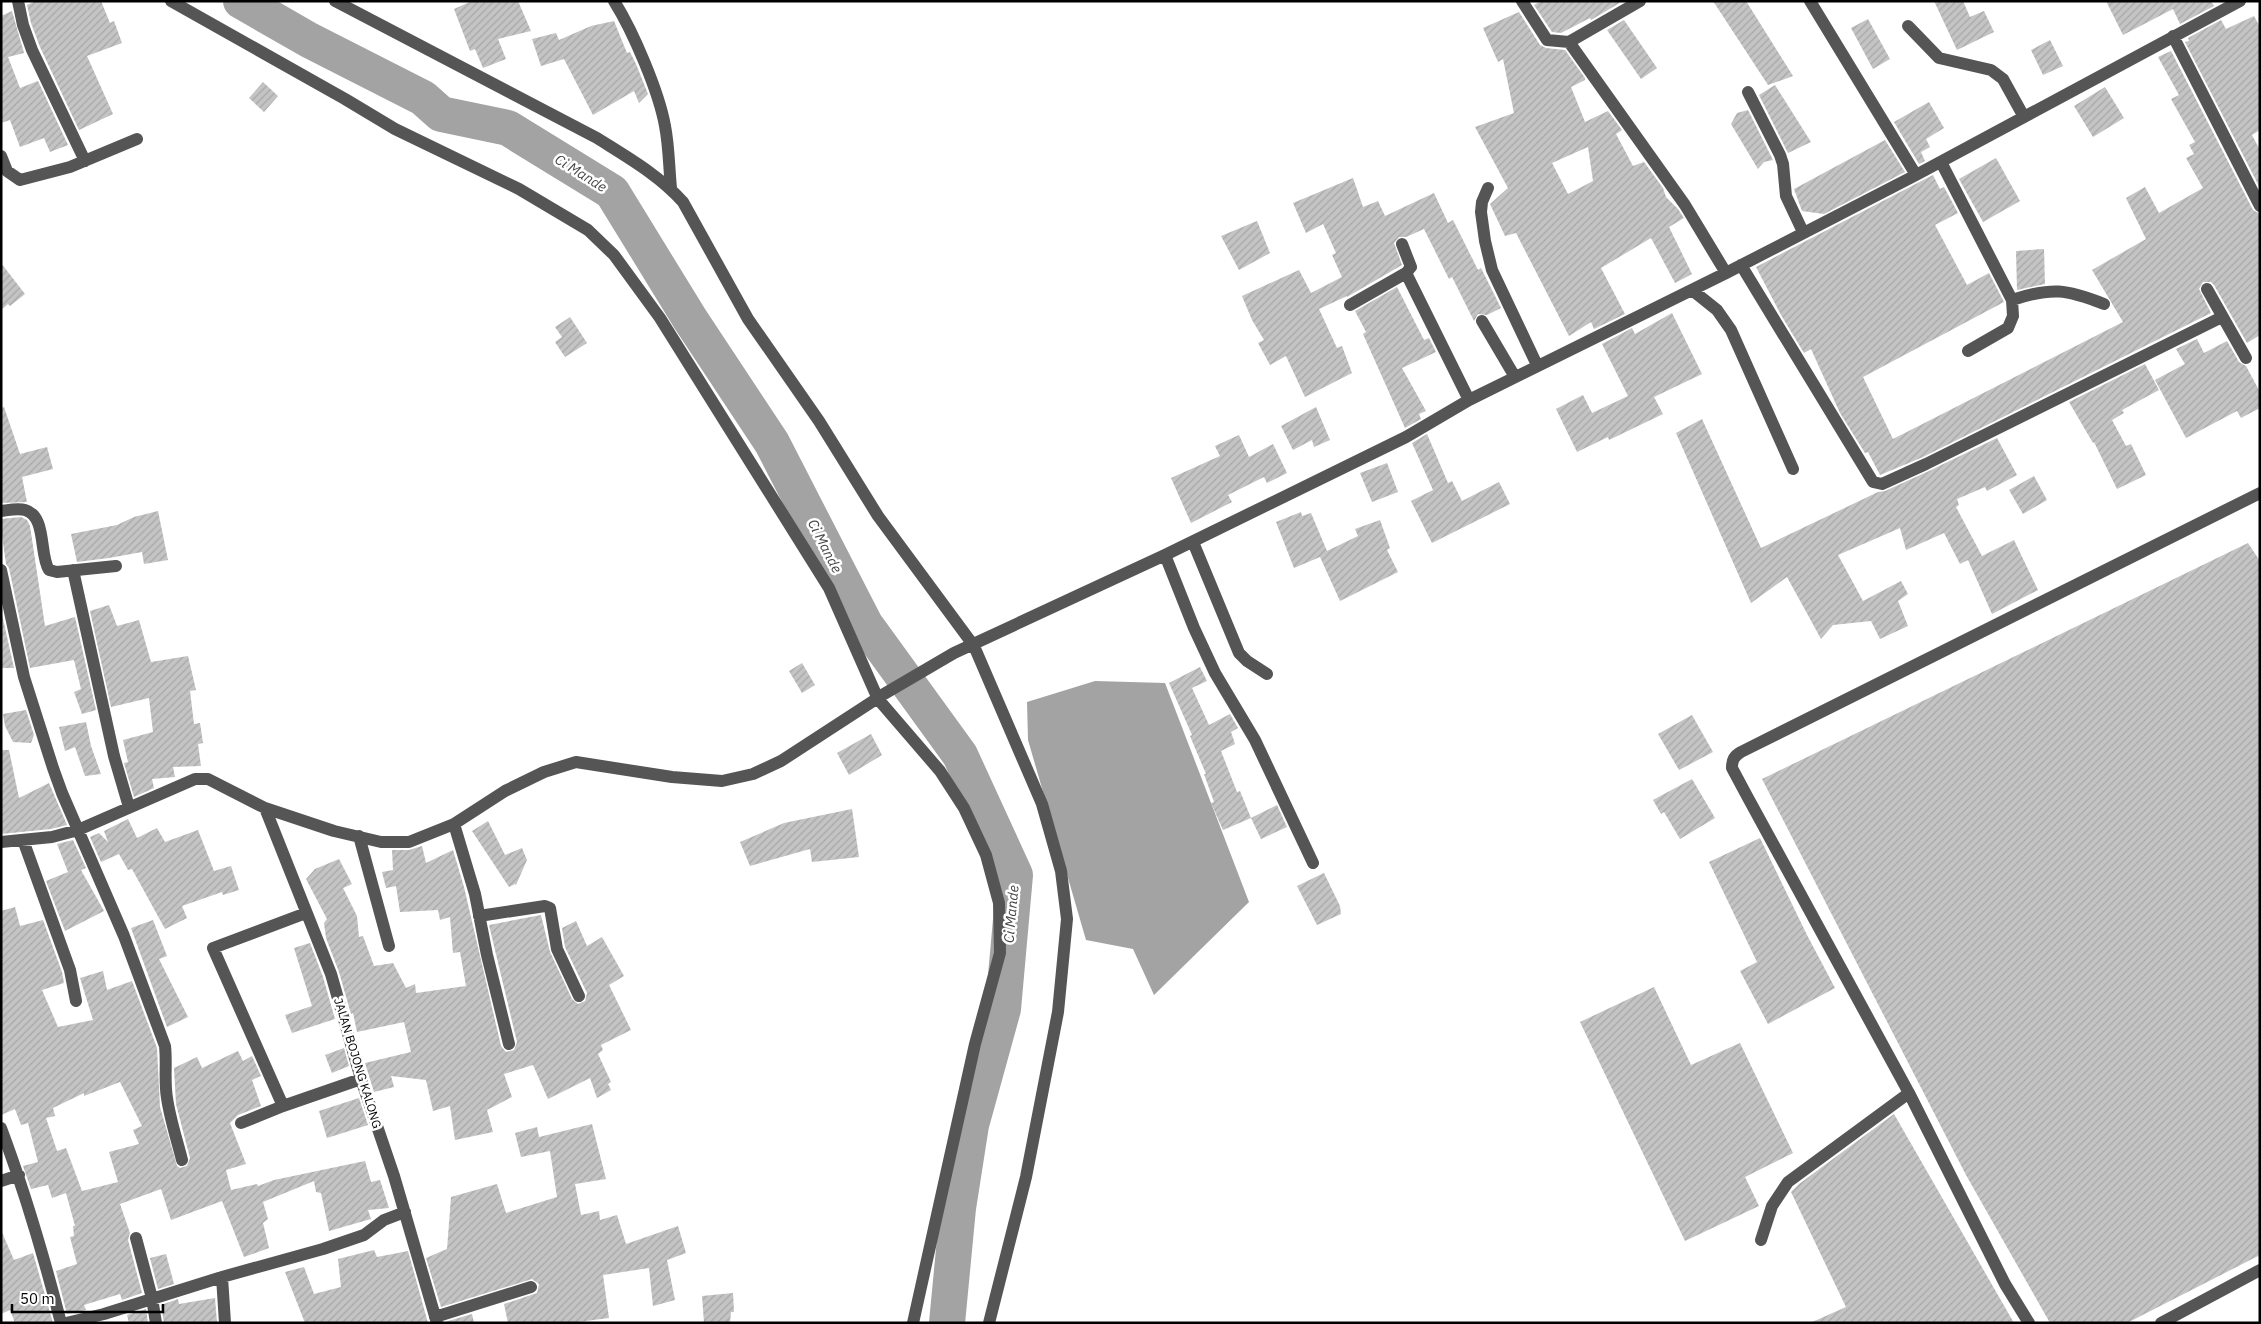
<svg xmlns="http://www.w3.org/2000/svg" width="2261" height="1324" font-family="'IBM Plex Sans',sans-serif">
	<defs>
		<pattern id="building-hatch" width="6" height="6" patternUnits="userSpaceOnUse" patternTransform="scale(1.25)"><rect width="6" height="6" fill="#c4c4c4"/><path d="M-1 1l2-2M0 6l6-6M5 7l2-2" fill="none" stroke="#a7a7a7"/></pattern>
	</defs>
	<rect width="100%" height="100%" fill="#fff"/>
	<path fill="#a3a3a3" d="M 1095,681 L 1165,683 L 1249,902 L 1154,995 L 1133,949 L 1086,940 L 1028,740 L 1027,702 Z"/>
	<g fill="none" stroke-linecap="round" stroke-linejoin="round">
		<path stroke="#a3a3a3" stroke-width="36" d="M 241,1 L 309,40 L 423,98 L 441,114 L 508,128 L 612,192 L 690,319 L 772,443 L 865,624 L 960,755 L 1015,875 L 1003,1009 L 971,1125 L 958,1208 L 947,1323"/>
	</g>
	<path fill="url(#building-hatch)" fill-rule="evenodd" d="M 36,1 L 101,1 L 110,23 L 114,21 L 122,43 L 87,56 L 113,114 L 79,130 L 40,47 L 31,23 L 27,5 Z
		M 472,1 L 518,1 L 531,31 L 498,39 L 506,59 L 483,68 L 475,49 L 470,51 L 454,9 Z
		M 1541,1 L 1623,1 L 1591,20 L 1590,18 L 1561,33 L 1552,32 L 1534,5 Z
		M 1713,1 L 1746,1 L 1793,76 L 1768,85 Z
		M 1934,1 L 1963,1 L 1970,17 L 1984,11 L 1994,32 L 1957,50 Z
		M 2106,1 L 2211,1 L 2214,6 L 2180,24 L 2173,9 L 2123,35 Z
		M 12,11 L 24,53 L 8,57 L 20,88 L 38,81 L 68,145 L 50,152 L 44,138 L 20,147 L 10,120 L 1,123 L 1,16 Z
		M 1519,12 L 1540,45 L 1546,48 L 1565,50 L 1585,78 L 1585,80 L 1571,87 L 1585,122 L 1608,111 L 1622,130 L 1616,134 L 1633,166 L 1644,162 L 1663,188 L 1666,197 L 1678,209 L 1684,218 L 1669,227 L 1692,274 L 1675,283 L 1651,238 L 1601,268 L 1625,314 L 1594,329 L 1591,322 L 1569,336 L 1516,233 L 1505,236 L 1490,204 L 1508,188 L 1475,127 L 1514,113 L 1503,59 L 1498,62 L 1483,28 ZM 1588,147 L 1593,181 L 1568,194 L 1552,163 Z
		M 2254,16 L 2260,27 L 2260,130 L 2252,135 L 2260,150 L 2260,188 L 2185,42 L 2189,41 L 2188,38 L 2221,20 L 2226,29 Z
		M 1868,19 L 1890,59 L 1873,69 L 1851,28 Z
		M 1624,20 L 1657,68 L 1641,79 L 1607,30 Z
		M 614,21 L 627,53 L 630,52 L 636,64 L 648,94 L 639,103 L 634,91 L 593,115 L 564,59 L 541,66 L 532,39 L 556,33 L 559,40 L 591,26 Z
		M 2050,40 L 2063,66 L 2043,75 L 2031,50 Z
		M 2171,51 L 2253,210 L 2260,214 L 2260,335 L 2247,343 L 2214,285 L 2211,282 L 2203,282 L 2199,289 L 2211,313 L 1923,457 L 1880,475 L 1868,452 L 1865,453 L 1840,413 L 1811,349 L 1804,353 L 1781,315 L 1756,267 L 1933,175 L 1940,189 L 1944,187 L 1958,213 L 1935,225 L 1967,285 L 1989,273 L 2004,302 L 1863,377 L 1893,439 L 2123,322 L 2092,270 L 2146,239 L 2126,198 L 2145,187 L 2159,213 L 2203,188 L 2186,158 L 2194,154 L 2189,145 L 2195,142 L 2171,99 L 2179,95 L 2158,57 Z
		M 263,82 L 278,96 L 264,112 L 249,98 Z
		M 1775,85 L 1811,142 L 1788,153 L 1759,95 Z
		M 2105,87 L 2124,118 L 2093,137 L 2074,106 Z
		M 1929,102 L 1944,128 L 1926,139 L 1930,147 L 1921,152 L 1925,161 L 1919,164 L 1894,122 Z
		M 1748,110 L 1773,160 L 1764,162 L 1758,169 L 1731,124 L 1737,113 Z
		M 1885,140 L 1905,172 L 1824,214 L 1802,211 L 1794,189 Z
		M 1996,158 L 2020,201 L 1983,222 L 1959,179 Z
		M 1353,178 L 1363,207 L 1378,201 L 1385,216 L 1434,193 L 1448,223 L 1453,220 L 1478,270 L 1481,268 L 1501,308 L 1487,315 L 1478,314 L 1474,321 L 1452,277 L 1449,279 L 1424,229 L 1406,237 L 1399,237 L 1394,243 L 1402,265 L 1347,297 L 1347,296 L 1319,309 L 1337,348 L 1342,346 L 1352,373 L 1305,397 L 1286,356 L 1270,365 L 1258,343 L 1264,340 L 1252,320 L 1242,296 L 1299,270 L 1311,293 L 1342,277 L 1332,255 L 1336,253 L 1323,224 L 1306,233 L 1293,203 Z
		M 1257,221 L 1270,253 L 1239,270 L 1221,236 Z
		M 2044,249 L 2045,284 L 2017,290 L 2016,251 Z
		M 1,263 L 25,294 L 10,306 L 8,304 L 1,310 Z
		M 1397,287 L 1424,340 L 1429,338 L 1436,352 L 1402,368 L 1426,411 L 1419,414 L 1421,419 L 1405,428 L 1363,334 L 1366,332 L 1355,311 Z
		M 1672,313 L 1702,374 L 1654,397 L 1663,414 L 1609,440 L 1608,437 L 1577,452 L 1556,409 L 1583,395 L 1592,413 L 1628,396 L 1602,344 L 1632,328 L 1635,334 Z
		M 570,317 L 587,343 L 565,357 L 555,342 L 562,337 L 555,327 Z
		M 2197,339 L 2204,353 L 2227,341 L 2239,362 L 2246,366 L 2260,392 L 2260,408 L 2241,418 L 2237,411 L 2186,438 L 2155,380 L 2185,364 L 2176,349 Z
		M 2145,364 L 2159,390 L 2122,410 L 2124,413 L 2112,420 L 2126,446 L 2131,444 L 2146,475 L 2117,489 L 2094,442 L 2093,443 L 2069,402 Z
		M 4,407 L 20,454 L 47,447 L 53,469 L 22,477 L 27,502 L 1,503 L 1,408 Z
		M 1316,407 L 1330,440 L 1314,447 L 1312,440 L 1293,450 L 1281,426 Z
		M 1702,419 L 1761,548 L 1878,492 L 1885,491 L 1929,471 L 1997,438 L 2017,475 L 1987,491 L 1985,487 L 1957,499 L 1959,505 L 1956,507 L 1982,556 L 2014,540 L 2038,590 L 1992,614 L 1968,560 L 1960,564 L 1944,533 L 1906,550 L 1900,528 L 1838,555 L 1863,601 L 1901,581 L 1908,594 L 1898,601 L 1908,626 L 1880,639 L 1871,621 L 1833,625 L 1821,639 L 1787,577 L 1751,603 L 1676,433 Z
		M 1427,434 L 1448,483 L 1452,481 L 1462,501 L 1499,482 L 1510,504 L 1432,543 L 1411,501 L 1433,490 L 1412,443 Z
		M 1239,435 L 1249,457 L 1273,444 L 1287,473 L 1267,483 L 1264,477 L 1228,495 L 1232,502 L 1191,523 L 1171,478 L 1220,456 L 1215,446 Z
		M 1387,463 L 1398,492 L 1372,502 L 1360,473 Z
		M 2034,476 L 2047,500 L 2023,514 L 2009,490 Z
		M 158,511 L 168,560 L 144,564 L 142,552 L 109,558 L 77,562 L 71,534 L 117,525 L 134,517 Z
		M 1301,512 L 1302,516 L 1311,513 L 1327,551 L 1358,536 L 1355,529 L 1380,520 L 1390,548 L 1387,550 L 1398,572 L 1340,601 L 1320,557 L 1294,568 L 1276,522 Z
		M 21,517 L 27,520 L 30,526 L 45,626 L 75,617 L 96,710 L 82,714 L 74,692 L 81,689 L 74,660 L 30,668 L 9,568 L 6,564 L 1,528 L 1,519 Z
		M 2248,543 L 2260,561 L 2260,1255 L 2127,1323 L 2050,1323 L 1966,1175 L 1762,779 Z
		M 109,605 L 117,626 L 139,620 L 151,662 L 188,656 L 196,690 L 190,691 L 194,724 L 200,723 L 203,743 L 198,744 L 201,766 L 173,767 L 175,777 L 152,779 L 154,788 L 134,797 L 124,763 L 128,762 L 123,740 L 153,732 L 149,698 L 111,707 L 90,611 Z
		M 1,610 L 14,668 L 1,668 Z
		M 802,663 L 815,685 L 802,693 L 789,671 Z
		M 1200,667 L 1207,681 L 1192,688 L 1209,725 L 1230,714 L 1238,728 L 1231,732 L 1235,744 L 1221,751 L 1237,792 L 1240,791 L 1251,818 L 1223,830 L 1211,803 L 1214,802 L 1204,774 L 1206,774 L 1190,736 L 1192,735 L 1169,683 Z
		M 26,710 L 34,735 L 31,743 L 13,742 L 5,726 L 3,714 Z
		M 1692,715 L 1713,752 L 1679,770 L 1658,734 Z
		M 86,722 L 91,746 L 101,774 L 85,776 L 75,747 L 65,751 L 59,727 Z
		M 871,734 L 882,755 L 849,775 L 837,753 Z
		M 1,750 L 9,750 L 19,798 L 49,783 L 67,825 L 51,829 L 1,834 Z
		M 1692,779 L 1715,818 L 1680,839 L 1664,812 L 1661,814 L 1653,800 Z
		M 1277,805 L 1287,827 L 1261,839 L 1251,818 Z
		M 852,809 L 859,857 L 812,862 L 810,849 L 750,866 L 740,842 L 784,823 Z
		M 128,819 L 137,838 L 157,828 L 165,842 L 198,830 L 214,871 L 231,866 L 239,890 L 223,895 L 222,892 L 182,906 L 187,918 L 165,929 L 132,869 L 128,870 L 119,854 L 101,862 L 90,837 L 99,833 L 108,842 L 104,831 Z
		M 488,821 L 505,855 L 522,848 L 527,860 L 516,885 L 515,884 L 509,887 L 472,831 Z
		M 1760,838 L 1807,935 L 1835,988 L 1768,1024 L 1740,971 L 1757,962 L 1709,862 Z
		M 73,840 L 86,868 L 81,870 L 104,911 L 65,931 L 46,881 L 68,872 L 57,844 Z
		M 422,846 L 426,863 L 453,850 L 464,887 L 501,1046 L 506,1052 L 514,1050 L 517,1042 L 489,925 L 541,915 L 550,952 L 572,999 L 578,1004 L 585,1001 L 587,993 L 565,947 L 562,928 L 576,921 L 587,946 L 602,937 L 624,976 L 609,985 L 631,1030 L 601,1045 L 603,1050 L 598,1054 L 611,1082 L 608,1084 L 611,1090 L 597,1098 L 590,1078 L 548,1099 L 533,1065 L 504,1074 L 512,1097 L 487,1110 L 493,1132 L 455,1140 L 450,1106 L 433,1111 L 426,1080 L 391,1076 L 394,1087 L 374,1092 L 365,1063 L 411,1052 L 404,1022 L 357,1032 L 353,1013 L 351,1014 L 339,972 L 326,938 L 324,923 L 327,919 L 306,879 L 315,869 L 339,859 L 352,884 L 343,888 L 357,916 L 359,937 L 363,936 L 374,966 L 393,963 L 406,988 L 415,984 L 416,993 L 466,986 L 460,952 L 453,953 L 450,917 L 440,920 L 438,910 L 400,912 L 396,886 L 386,888 L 382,872 L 393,870 L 392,850 L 409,850 Z
		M 1324,873 L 1340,906 L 1341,914 L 1317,925 L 1297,886 Z
		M 15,907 L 20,926 L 43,920 L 62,972 L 64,983 L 42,990 L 58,1027 L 93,1020 L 80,978 L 103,971 L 107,990 L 132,981 L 157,1048 L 160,1107 L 177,1166 L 180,1168 L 187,1166 L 190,1158 L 176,1104 L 174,1068 L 197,1057 L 202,1068 L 238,1051 L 243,1061 L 252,1056 L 261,1076 L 252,1080 L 261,1106 L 238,1115 L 230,1123 L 246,1164 L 226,1170 L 231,1190 L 257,1184 L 258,1186 L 274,1180 L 365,1161 L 371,1182 L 380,1180 L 389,1208 L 368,1210 L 371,1219 L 329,1231 L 321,1193 L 316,1192 L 314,1181 L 263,1202 L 268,1219 L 263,1223 L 269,1248 L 244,1257 L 222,1201 L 171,1220 L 161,1189 L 120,1204 L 130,1233 L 128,1240 L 142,1293 L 122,1300 L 120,1294 L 84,1305 L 86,1310 L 67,1314 L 56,1271 L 77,1264 L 70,1237 L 74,1236 L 73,1226 L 75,1226 L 66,1193 L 52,1198 L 48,1185 L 31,1189 L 23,1166 L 38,1162 L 28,1123 L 21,1125 L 15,1109 L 1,1115 L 1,911 ZM 120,1082 L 142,1126 L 133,1130 L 139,1144 L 109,1152 L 118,1182 L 82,1191 L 66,1148 L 57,1151 L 46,1118 L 55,1116 L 53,1108 L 84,1093 L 84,1096 Z
		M 153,920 L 167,956 L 159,959 L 188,1017 L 167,1027 L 131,928 Z
		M 310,943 L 323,977 L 335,1019 L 292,1033 L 285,1015 L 312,1006 L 294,948 Z
		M 1654,987 L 1691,1065 L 1740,1043 L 1793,1153 L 1745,1177 L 1759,1206 L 1685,1241 L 1580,1022 Z
		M 344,1048 L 349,1066 L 332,1073 L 325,1055 Z
		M 359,1098 L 368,1125 L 327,1138 L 319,1111 Z
		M 1894,1114 L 2014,1323 L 1810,1323 L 1846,1307 L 1791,1192 L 1799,1184 Z
		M 592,1124 L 606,1179 L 575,1184 L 581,1215 L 599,1211 L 600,1220 L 617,1215 L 626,1244 L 678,1226 L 686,1253 L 667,1260 L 675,1300 L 653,1306 L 649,1268 L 603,1275 L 609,1318 L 570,1323 L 508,1323 L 504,1304 L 537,1293 L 539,1284 L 532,1279 L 441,1307 L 426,1258 L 447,1249 L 451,1197 L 497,1184 L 506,1213 L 557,1197 L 550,1151 L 521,1157 L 515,1133 L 537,1127 L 539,1137 Z
		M 1,1230 L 14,1260 L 33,1253 L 53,1323 L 15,1323 L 10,1310 L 1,1314 Z
		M 374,1250 L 377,1257 L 408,1251 L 428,1323 L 305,1323 L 285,1272 L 304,1267 L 314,1294 L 341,1287 L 338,1259 Z
		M 166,1254 L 174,1284 L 158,1289 L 150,1258 Z
		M 733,1293 L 734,1312 L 731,1312 L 730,1323 L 704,1323 L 702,1296 Z
		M 215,1298 L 217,1323 L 164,1323 L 161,1305 L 178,1299 L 179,1304 Z
		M 146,1309 L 148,1323 L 129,1323 L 127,1315 Z
		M 472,1314 L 474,1323 L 445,1323 L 445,1322 Z"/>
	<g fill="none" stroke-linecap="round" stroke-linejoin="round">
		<path stroke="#555" stroke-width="12" d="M 18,1 L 23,25 L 32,50 L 85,161
			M 171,1 L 345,99 L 395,129 L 519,189 L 588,230 L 614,255 L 660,318 L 829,588 L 878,699 L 940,771 L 964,808 L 986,855 L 999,903 L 1000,953 L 975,1044 L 913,1323
			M 335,1 L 597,138 C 627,157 659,175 683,202 L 748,319 L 819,421 L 878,516 L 974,646 L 1042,804 L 1061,871 L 1067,919 L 1058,1012 L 1026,1177 L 989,1323
			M 614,1 C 633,31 659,92 665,126 C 669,146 669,168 671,188
			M 1522,1 L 1547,40 L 1569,42 L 1640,1
			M 1810,1 L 1916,175
			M 1908,26 L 1939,58 L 1991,70 L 2003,79 L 2024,117
			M 2173,36 L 2260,206
			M 1569,42 L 1685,205 L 1726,273
			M 1748,92 L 1780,155 L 1783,164 L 1786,196 L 1803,232
			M 1,156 L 7,171 L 20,180 L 70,167 L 137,139
			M 1941,162 L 2012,300 L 2013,316 L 2008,328 L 1968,351
			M 1488,188 L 1482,202 L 1481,212 L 1485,241 L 1492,270 L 1537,365
			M 1402,244 L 1411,267 L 1406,273 L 1469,400
			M 1741,265 L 1873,482 L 1882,484 L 1926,464 L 2222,317
			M 2207,289 L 2246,358
			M 1692,290 L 1717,310 L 1731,330 L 1793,469
			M 2012,300 C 2052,287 2066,289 2104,304
			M 1350,305 L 1406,273
			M 1482,321 L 1515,377
			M 1,511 C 9,510 18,508 25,510 C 47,516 39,555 49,570 L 57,572 L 116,566
			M 1193,542 L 1239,653 L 1247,661 L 1267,674
			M 1165,555 L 1194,628 L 1215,673 L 1255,740 L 1313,863
			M 1,570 L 24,677 L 53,768 L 62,793 L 124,936 L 165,1046 C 167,1064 164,1080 167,1098 C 170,1119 177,1140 182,1160
			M 73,570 L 114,756 L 129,807
			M 265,808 L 331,974 L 361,1079 L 394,1176 L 437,1323
			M 454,824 L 475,894 L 487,955 L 509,1044
			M 359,836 L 389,946
			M 23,840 L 70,970 L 76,1001
			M 1,842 L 52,837 L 78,830 L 195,779 L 208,779 L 265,808 L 334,831 L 381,842 L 409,842 L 454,824 L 505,791 L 544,772 L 576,762 L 672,777 L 722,781 L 753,774 L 781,761 L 884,694 L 954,653 L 1165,555 L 1406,437 L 1469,400 L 1726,273 L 1916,175 L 2240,1
			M 479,916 L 545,906 L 550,908 L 557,949 L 579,996
			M 283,1106 L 213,948 L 306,913
			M 241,1123 L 283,1106 L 361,1079
			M 1,1128 C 25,1192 44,1257 61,1323
			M 1,1181 L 19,1175
			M 136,1238 L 152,1298 L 156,1323
			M 1761,1240 L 1772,1206 L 1788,1182 L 1909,1093
			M 222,1277 L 225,1323
			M 435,1317 L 531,1287
			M 66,1323 L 104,1314 L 222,1277 L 323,1249 L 364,1235 L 384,1220 L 405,1212
			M 2029,1323 L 2005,1284 L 1909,1093 L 1747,796 L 1732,768 C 1732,760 1734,756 1741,752 L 2260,493
			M 2161,1323 L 2260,1270"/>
	</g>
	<g text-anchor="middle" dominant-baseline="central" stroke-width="5" stroke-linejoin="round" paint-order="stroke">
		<g font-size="12" fill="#000" stroke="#fff">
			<text transform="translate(358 1063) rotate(73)">JALAN BOJONG KALONG</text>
		</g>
		<g font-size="14" font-style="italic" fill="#444" stroke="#fff">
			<text transform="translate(581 173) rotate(32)">Ci Mande</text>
			<text transform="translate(825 546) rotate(63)">Ci Mande</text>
			<text transform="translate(1011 914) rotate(-85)">Ci Mande</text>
		</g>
	</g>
	<rect width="2261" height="1324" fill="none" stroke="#000000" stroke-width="5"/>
	<path d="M12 1304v8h151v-8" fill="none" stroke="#000000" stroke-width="2.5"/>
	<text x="20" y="1304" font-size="15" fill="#000000" stroke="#ffffff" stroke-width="4" paint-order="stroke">50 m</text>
</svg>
